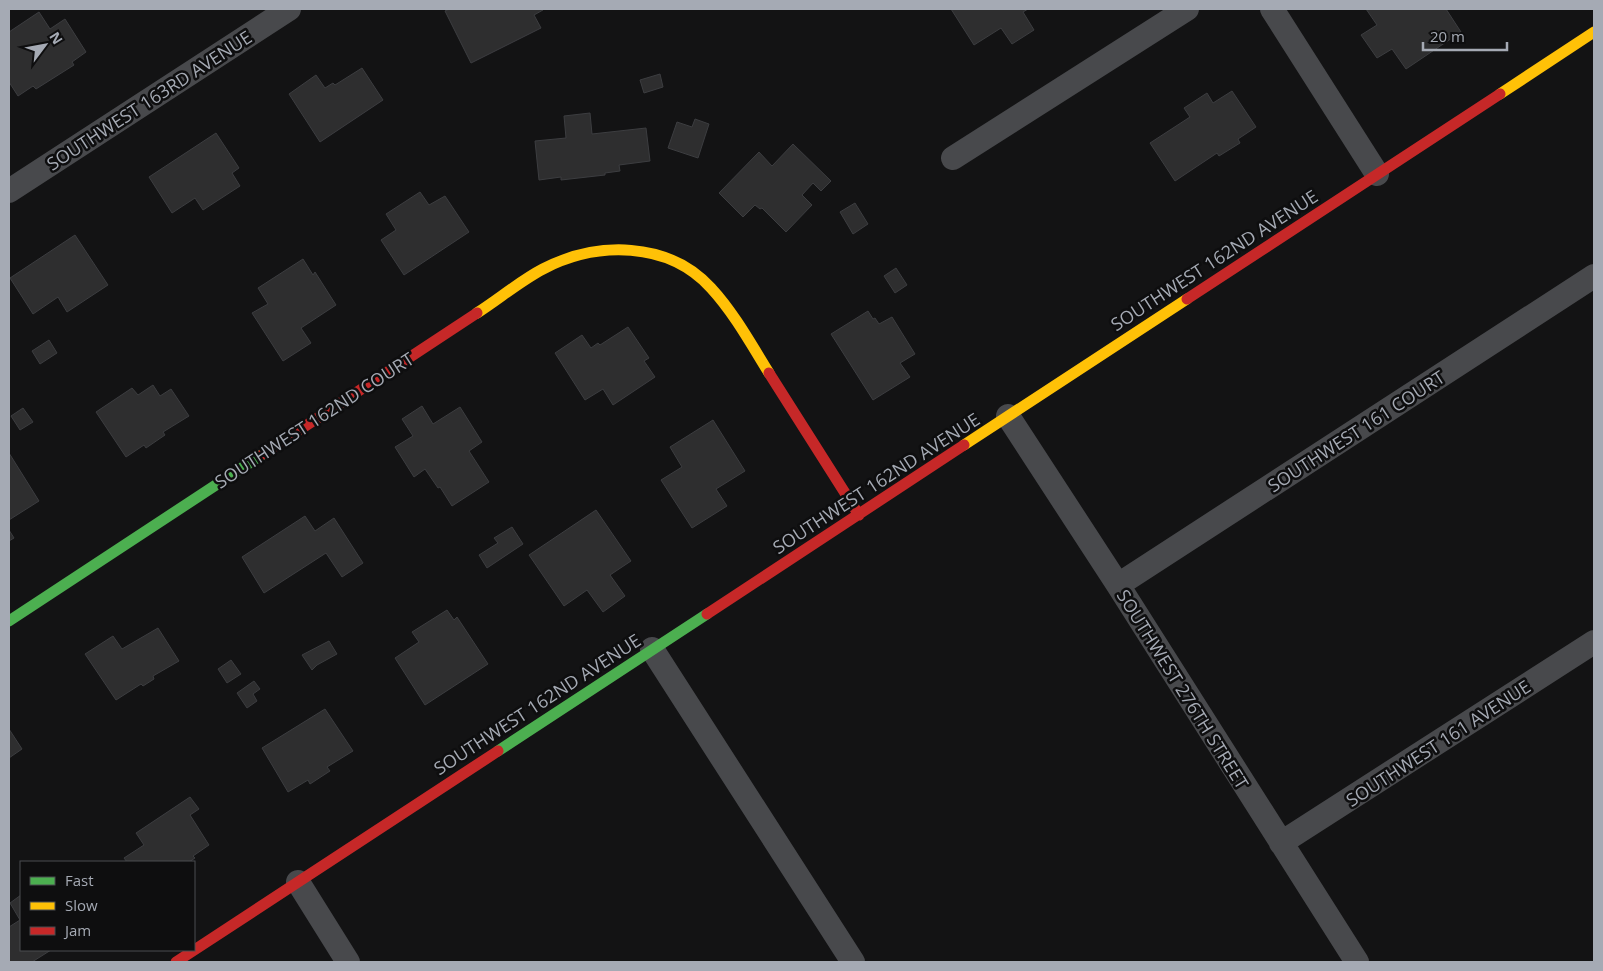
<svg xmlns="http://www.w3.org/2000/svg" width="1603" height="971" font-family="'Open Sans',sans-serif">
	<rect width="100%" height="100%" fill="#131314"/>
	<path fill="#2e2e2f" stroke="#3c3d40" d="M 449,9 L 542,9 L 543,10 L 534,15 L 541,28 L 471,63 L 445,11 Z
		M 951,9 L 1028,9 L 1023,12 L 1034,30 L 1012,44 L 1001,28 L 974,45 Z
		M 1366,9 L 1446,9 L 1461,32 L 1406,69 L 1392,49 L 1377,58 L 1361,35 L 1377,25 Z
		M 39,12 L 50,29 L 65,19 L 86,52 L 72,62 L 74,65 L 36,89 L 33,86 L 18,96 L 9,82 L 9,32 Z
		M 362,68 L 383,100 L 320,142 L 289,94 L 316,75 L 325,88 L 333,83 L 335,85 Z
		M 660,74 L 663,87 L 644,93 L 640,80 Z
		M 1232,91 L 1256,127 L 1238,139 L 1240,143 L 1219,156 L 1217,153 L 1175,181 L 1150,143 L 1190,117 L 1184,108 L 1207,93 L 1213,103 Z
		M 590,113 L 592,134 L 646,128 L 650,161 L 619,165 L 620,171 L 605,173 L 605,175 L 561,180 L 561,177 L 539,180 L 535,141 L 566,138 L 564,116 Z
		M 695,119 L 709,124 L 698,158 L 668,148 L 677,122 L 692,127 Z
		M 216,133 L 239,168 L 232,173 L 240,186 L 203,210 L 195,198 L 172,213 L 149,177 Z
		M 793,144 L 831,181 L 821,191 L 813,183 L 802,195 L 812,205 L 786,232 L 762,208 L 760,209 L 755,205 L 743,217 L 719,193 L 759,152 L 772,166 Z
		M 420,192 L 429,205 L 445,196 L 469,232 L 404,275 L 381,240 L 396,230 L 386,214 Z
		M 855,203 L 868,224 L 853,234 L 840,212 Z
		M 75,235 L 108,285 L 67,312 L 58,297 L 33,314 L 10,278 Z
		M 303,259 L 313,275 L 315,272 L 336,305 L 301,328 L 311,343 L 283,361 L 252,313 L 268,304 L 258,288 Z
		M 896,268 L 907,285 L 895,293 L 884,276 Z
		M 868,311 L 873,319 L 875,318 L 879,324 L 892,317 L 915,354 L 900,363 L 910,377 L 873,400 L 831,334 Z
		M 628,327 L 649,358 L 644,361 L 655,377 L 613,405 L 603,389 L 585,400 L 555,353 L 582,335 L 591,348 L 598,343 L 600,345 Z
		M 49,340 L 57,353 L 40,364 L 32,351 Z
		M 153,385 L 160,396 L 171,389 L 189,416 L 163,432 L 165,435 L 146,448 L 144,445 L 126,457 L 96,412 L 132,388 L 138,395 Z
		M 422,406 L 433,424 L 460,407 L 482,442 L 469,451 L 489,482 L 452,506 L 440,487 L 438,488 L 425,469 L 414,477 L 395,447 L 413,436 L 402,419 Z
		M 23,408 L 33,422 L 20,430 L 11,416 Z
		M 713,420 L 745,471 L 716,489 L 727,506 L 692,528 L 661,480 L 682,467 L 670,447 Z
		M 9,453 L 39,501 L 9,520 Z
		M 596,510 L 631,561 L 610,575 L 625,596 L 603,612 L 587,590 L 564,606 L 529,555 Z
		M 305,516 L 315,531 L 334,518 L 363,563 L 342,577 L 326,553 L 264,593 L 242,557 Z
		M 512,527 L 523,544 L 487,568 L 479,555 L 498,543 L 494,538 Z
		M 9,530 L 14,538 L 9,541 Z
		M 447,610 L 454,620 L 457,617 L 488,664 L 425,705 L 395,658 L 419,642 L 412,632 Z
		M 158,628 L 179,661 L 153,676 L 154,679 L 143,686 L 141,684 L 116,700 L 85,654 L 113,636 L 122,649 Z
		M 329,641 L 337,654 L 317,665 L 312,670 L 302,655 Z
		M 231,660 L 241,674 L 227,683 L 218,669 Z
		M 254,681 L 260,689 L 253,694 L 257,701 L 247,708 L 237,693 Z
		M 325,709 L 353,751 L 327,767 L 330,771 L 310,784 L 308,780 L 288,792 L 262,748 Z
		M 9,729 L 22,749 L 9,758 Z
		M 190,797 L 199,809 L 190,815 L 209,845 L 193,856 L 195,858 L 189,862 L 127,862 L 124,858 L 144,845 L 136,833 Z
		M 21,895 L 21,950 L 51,950 L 32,962 L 9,962 L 9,927 L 20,920 L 10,903 Z"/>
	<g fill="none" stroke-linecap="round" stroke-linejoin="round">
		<path stroke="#48494c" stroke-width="24" d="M 1272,9 L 1377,174
			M 953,158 L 1187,9
			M 9,191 L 289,9
			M 1008,416 L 1118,585 L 1357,962
			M 1118,585 L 1594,276
			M 652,649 L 853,962
			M 1281,843 L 1594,642
			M 298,882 L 348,962"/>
		<path stroke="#4caf50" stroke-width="11" d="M 9,621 L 263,454
			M 498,751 L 707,614"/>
		<path stroke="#ffc107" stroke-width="11" d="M 1500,94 L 1594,32
			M 477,313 C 499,299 520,281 543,269 C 597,241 668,241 711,288 C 734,313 751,344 769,373
			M 964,445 L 1187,299"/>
		<path stroke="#c62828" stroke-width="11" d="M 1187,299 L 1500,94
			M 769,373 L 859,515
			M 263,454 L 477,313
			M 707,614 L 964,445
			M 176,962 L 498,751"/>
	</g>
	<g text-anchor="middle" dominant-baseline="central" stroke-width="5" stroke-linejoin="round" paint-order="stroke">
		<g font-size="18" fill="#a5aab4" stroke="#0e0e0f">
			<text transform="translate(149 100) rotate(-33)">SOUTHWEST 163RD AVENUE</text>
			<text transform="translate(1214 260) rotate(-33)">SOUTHWEST 162ND AVENUE</text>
			<text transform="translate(314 420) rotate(-33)">SOUTHWEST 162ND COURT</text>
			<text transform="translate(1356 431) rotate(-33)">SOUTHWEST 161 COURT</text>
			<text transform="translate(876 483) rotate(-33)">SOUTHWEST 162ND AVENUE</text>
			<text transform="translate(1183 689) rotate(58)">SOUTHWEST 276TH STREET</text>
			<text transform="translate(537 704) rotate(-33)">SOUTHWEST 162ND AVENUE</text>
			<text transform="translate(1438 743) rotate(-33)">SOUTHWEST 161 AVENUE</text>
		</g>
	</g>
	<rect width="1603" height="971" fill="none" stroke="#a5aab4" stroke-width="20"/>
	<rect x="20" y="861" width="175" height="90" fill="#0e0e0f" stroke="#4a4c51"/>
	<rect x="30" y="877" width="25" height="8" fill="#4caf50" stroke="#4a4c51"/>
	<text x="65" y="886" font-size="15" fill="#a5aab4">Fast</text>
	<rect x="30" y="902" width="25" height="8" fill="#ffc107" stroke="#4a4c51"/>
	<text x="65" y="911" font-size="15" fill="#a5aab4">Slow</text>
	<rect x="30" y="927" width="25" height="8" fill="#c62828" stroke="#4a4c51"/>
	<text x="65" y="936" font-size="15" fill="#a5aab4">Jam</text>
	<g transform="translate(45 45) rotate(58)" stroke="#0e0e0f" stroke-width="4" paint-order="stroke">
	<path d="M0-4L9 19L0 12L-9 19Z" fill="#a5aab4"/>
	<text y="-8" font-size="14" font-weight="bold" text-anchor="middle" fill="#a5aab4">N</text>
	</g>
	<path d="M1423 42v8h84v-8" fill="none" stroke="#a5aab4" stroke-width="2.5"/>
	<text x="1430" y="42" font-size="15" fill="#a5aab4" stroke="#0e0e0f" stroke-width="4" paint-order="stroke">20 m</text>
</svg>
